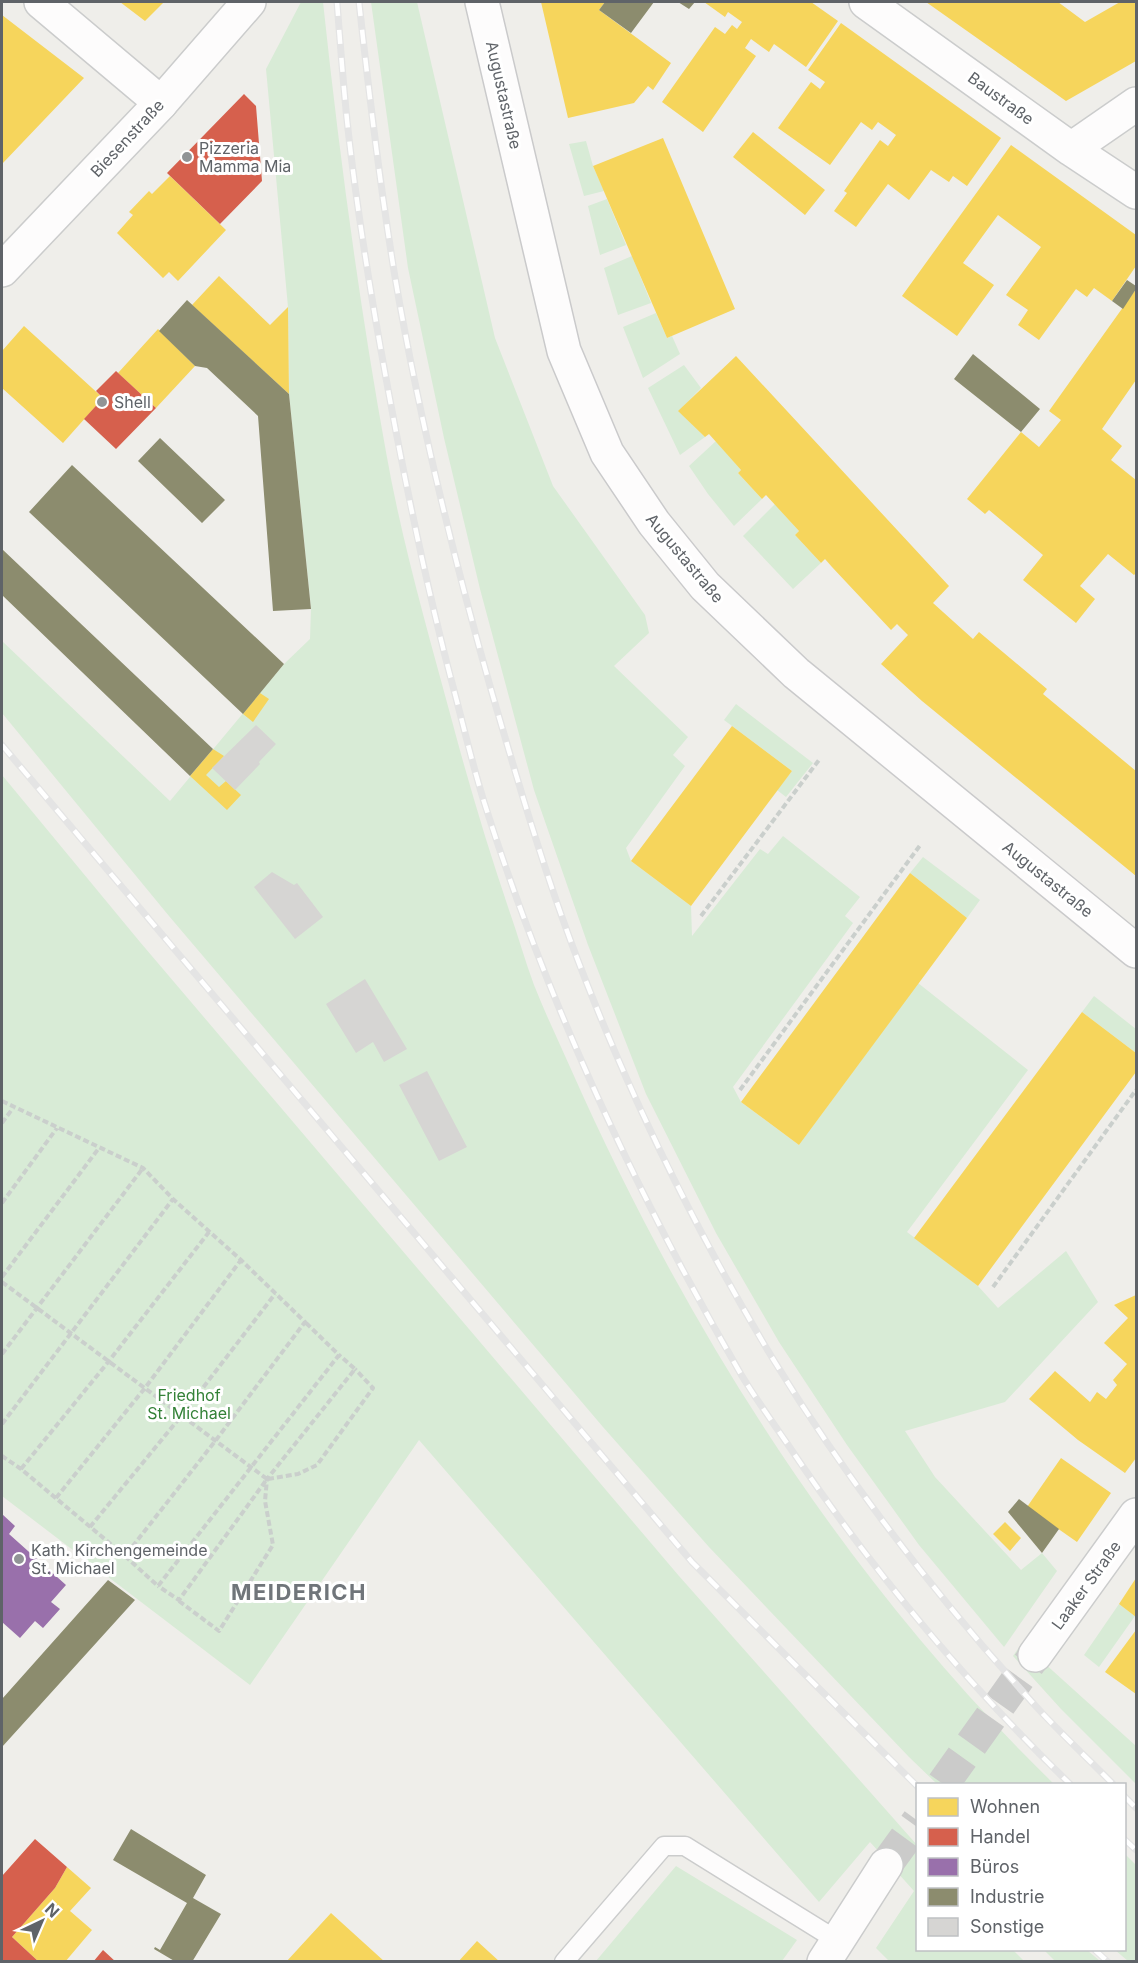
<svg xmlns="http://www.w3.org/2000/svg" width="1138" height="1963" font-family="Inter,sans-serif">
	<rect width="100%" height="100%" fill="#efeeea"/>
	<path fill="#d8ebd6" d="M 301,2 L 323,2 C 339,152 359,303 386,452 C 402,543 428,632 452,721 C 469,785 488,848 509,910 C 518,935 525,961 534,985 C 545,1013 558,1040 570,1067 C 687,1331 846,1582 1054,1784 L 937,1784 L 909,1757 L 709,1547 L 603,1427 L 169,916 L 2,713 L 2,641 L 170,801 L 284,664 L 310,639 L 311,608 L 289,394 L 288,307 L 266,69 Z
		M 371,2 L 417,2 L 495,338 L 553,486 L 645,615 L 649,633 L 614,666 L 688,737 L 673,755 L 685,766 L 626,848 L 631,861 L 691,906 L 692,936 L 760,849 L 768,854 L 783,836 L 860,897 L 845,916 L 853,923 L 733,1087 L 741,1102 L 799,1145 L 918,983 L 1028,1070 L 907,1232 L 978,1286 L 998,1308 L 1066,1251 L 1098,1302 L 1005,1402 L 905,1431 L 935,1477 L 1021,1570 L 1042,1553 L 1057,1571 L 1004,1647 L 919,1545 L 847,1445 L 779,1342 L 716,1233 L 646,1094 L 588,945 L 534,790 L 480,589 L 444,438 L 408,268 Z
		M 586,141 L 593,166 L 604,191 L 584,196 L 569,144 Z
		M 607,199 L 626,245 L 600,255 L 588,206 Z
		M 632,256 L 651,303 L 618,315 L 604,268 Z
		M 656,313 L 667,338 L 672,336 L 680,354 L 643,378 L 623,327 Z
		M 684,365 L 701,388 L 679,411 L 705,437 L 680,455 L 648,388 Z
		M 716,441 L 741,470 L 738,473 L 762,499 L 734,526 L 708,494 L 689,466 Z
		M 775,504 L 799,531 L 795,535 L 821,563 L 793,589 L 743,536 Z
		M 736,704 L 813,763 L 786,797 L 777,790 L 792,771 L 724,720 Z
		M 2,775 L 140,942 L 679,1576 L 917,1845 L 918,1950 L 1013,1950 L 1024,1961 L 889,1961 L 876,1948 L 914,1891 L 870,1842 L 819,1902 L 419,1440 L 250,1685 L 2,1496 Z
		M 923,857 L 980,900 L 967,918 L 910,873 Z
		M 1094,996 L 1136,1029 L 1136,1053 L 1082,1012 Z
		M 1119,1604 L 1135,1616 L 1099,1667 L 1084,1655 Z
		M 1022,1643 L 1136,1746 L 1136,1784 L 1061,1709 L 1013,1656 Z
		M 1125,1854 L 1136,1865 L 1136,1961 L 1128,1961 L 1115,1950 L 1124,1950 Z
		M 676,1866 L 797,1940 L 782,1961 L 596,1961 Z
		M 1044,1950 L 1087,1950 L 1100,1961 L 1055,1961 Z"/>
	<path fill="#f6d55c" d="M 120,2 L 164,2 L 145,21 Z
		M 541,2 L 605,2 L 599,10 L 671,63 L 653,90 L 648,86 L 634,103 L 568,118 Z
		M 704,2 L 811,2 L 838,21 L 806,67 L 774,44 L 769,52 L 751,39 L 745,48 L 756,56 L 703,132 L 662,102 L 715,27 L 725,34 L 732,25 L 737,29 L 742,22 L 728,12 L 725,17 Z
		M 926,2 L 1058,2 L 1085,22 L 1120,2 L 1136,2 L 1136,61 L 1066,101 Z
		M 2,15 L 84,78 L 2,164 Z
		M 841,23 L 1001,138 L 967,186 L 953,176 L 949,182 L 931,170 L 909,200 L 888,184 L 856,227 L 834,211 L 847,193 L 844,191 L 880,140 L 888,146 L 896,135 L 878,122 L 872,130 L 861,122 L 830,165 L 778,128 L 811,82 L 820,89 L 825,82 L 808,70 Z
		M 753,132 L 825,190 L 805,215 L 733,157 Z
		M 663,138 L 735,309 L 667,338 L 593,166 Z
		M 1011,145 L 1136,235 L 1136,266 L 1112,301 L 1094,288 L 1087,297 L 1076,289 L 1039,340 L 1018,325 L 1028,310 L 1006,295 L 1041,247 L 998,215 L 963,263 L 994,285 L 957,336 L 902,296 Z
		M 170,176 L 226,230 L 178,281 L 169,272 L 163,278 L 117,233 L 133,215 L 129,212 L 149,191 L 152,194 Z
		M 219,276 L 270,325 L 288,307 L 289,394 L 192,305 Z
		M 1136,289 L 1136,380 L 1102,429 L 1122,446 L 1111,460 L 1136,480 L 1136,573 L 1134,575 L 1108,554 L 1080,586 L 1095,599 L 1076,623 L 1023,580 L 1043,555 L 989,510 L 985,514 L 967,499 L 1021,432 L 1039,447 L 1061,420 L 1049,411 Z
		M 24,326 L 103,398 L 63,443 L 2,388 L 2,351 Z
		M 158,329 L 195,366 L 156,408 L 118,373 Z
		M 736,356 L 949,586 L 933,603 L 973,639 L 979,632 L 1047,689 L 1043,694 L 1136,771 L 1136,876 L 922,701 L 881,664 L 908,635 L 897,624 L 891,630 L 832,567 L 825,559 L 821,563 L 795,535 L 799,531 L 766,495 L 762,499 L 738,473 L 741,470 L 709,434 L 705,437 L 678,411 Z
		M 260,693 L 269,699 L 253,722 L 243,714 Z
		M 732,726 L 792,771 L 691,906 L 631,861 Z
		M 213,749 L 224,756 L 206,775 L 219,787 L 226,781 L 241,795 L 227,810 L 190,776 Z
		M 910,873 L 967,918 L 799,1145 L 741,1102 Z
		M 1082,1012 L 1136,1053 L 1136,1072 L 978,1286 L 914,1238 Z
		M 1136,1295 L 1136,1458 L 1125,1473 L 1078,1440 L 1029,1399 L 1055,1371 L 1090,1402 L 1097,1392 L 1106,1399 L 1117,1385 L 1113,1380 L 1127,1364 L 1104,1343 L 1128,1318 L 1114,1305 Z
		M 1061,1458 L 1111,1493 L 1077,1542 L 1027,1507 Z
		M 1005,1522 L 1021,1538 L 1010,1551 L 993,1534 Z
		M 1136,1578 L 1136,1617 L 1119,1604 Z
		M 1136,1630 L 1136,1694 L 1105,1672 Z
		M 67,1867 L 91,1888 L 70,1911 L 92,1930 L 65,1962 L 39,1962 L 12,1937 L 55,1888 Z
		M 331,1913 L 385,1962 L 286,1962 Z
		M 477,1941 L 500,1962 L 458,1962 Z"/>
	<path fill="#d6604d" d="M 244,94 L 256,106 L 262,181 L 220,224 L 167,173 Z
		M 116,371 L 156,408 L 116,449 L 84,419 L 103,398 L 96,391 Z
		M 35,1839 L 67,1867 L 55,1888 L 12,1937 L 39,1962 L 2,1962 L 2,1876 Z
		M 103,1950 L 116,1962 L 93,1962 Z"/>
	<path fill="#9970ab" d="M 2,1514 L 15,1526 L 9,1534 L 66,1585 L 51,1602 L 60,1609 L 43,1628 L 35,1621 L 20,1638 L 2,1622 Z"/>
	<path fill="#8c8c6e" d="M 605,2 L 654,2 L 631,33 L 599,10 Z
		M 678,2 L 695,2 L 689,9 Z
		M 1127,280 L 1136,286 L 1136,289 L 1123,309 L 1112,301 Z
		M 187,300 L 289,394 L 311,609 L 273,611 L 258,416 L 207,368 L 195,366 L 159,331 Z
		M 973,354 L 1040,409 L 1021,432 L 954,379 Z
		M 160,438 L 225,500 L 202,523 L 138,461 Z
		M 72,465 L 284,664 L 243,714 L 29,512 Z
		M 2,549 L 213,749 L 190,776 L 2,595 Z
		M 1019,1499 L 1059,1529 L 1042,1553 L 1008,1512 Z
		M 108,1580 L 135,1600 L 2,1747 L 2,1699 Z
		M 131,1829 L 206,1875 L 193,1898 L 221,1914 L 192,1962 L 176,1962 L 154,1949 L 155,1947 L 160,1950 L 187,1903 L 113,1860 Z"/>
	<path fill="#d6d5d3" d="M 256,725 L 276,744 L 259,762 L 260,764 L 235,790 L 212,768 Z
		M 272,872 L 294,885 L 297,883 L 323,917 L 295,939 L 254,887 Z
		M 365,979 L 407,1049 L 384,1062 L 373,1042 L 356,1053 L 326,1004 Z
		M 427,1071 L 467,1147 L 439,1161 L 399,1085 Z"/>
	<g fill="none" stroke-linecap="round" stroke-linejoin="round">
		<path stroke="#cbcbca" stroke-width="33" stroke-dasharray="33 16" stroke-linecap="butt" d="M 943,1784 L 1035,1655
			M 886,1865 L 918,1821"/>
		<defs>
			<path id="service" d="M 564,1962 L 664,1846 L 685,1846 L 838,1941"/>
			<path id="minor" d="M 41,2 L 161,103
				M 866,2 L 1071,149 L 1136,192
				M 1071,149 L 1136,104
				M 1035,1655 L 1136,1515
				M 824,1962 L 886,1865"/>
			<path id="tertiary" d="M 2,270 L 161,103 L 249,2"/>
			<path id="secondary" d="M 482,2 L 564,351 L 607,453 L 654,523 L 705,586 L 796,673 L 1136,951"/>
		</defs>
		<use href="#service" stroke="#cbcccc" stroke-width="21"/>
		<use href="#minor" stroke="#cbcccc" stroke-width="36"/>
		<use href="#tertiary" stroke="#cbcccc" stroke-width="36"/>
		<use href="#secondary" stroke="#cacacb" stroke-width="36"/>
		<path stroke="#cacfcc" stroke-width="4" stroke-dasharray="6 3" stroke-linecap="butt" d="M 701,916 L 819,760
			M 740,1090 L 921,844
			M 2,1101 L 143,1168 L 173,1199 L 241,1260 L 305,1322 L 216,1440 L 125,1556 L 21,1469 L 2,1456
			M 2,1123 L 13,1108
			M 2,1203 L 57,1128
			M 2,1277 L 99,1148
			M 2,1282 L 267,1479 L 179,1600 L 158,1586
			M 993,1287 L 1136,1090
			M 2,1354 L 143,1168
			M 2,1424 L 173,1199
			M 21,1469 L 109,1361 L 209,1232
			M 268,1479 L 298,1474 L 317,1465 L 373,1388 L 355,1369
			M 56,1498 L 145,1388 L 241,1260
			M 90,1527 L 182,1415 L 275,1294
			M 125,1556 L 158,1586 L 339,1355 L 305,1322
			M 179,1601 L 219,1631 L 273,1545 L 265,1501 L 267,1479 L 355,1369 L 339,1355"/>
		<use href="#service" stroke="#fdfcfc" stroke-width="18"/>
		<use href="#minor" stroke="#fdfcfc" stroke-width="33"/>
		<use href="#tertiary" stroke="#fdfcfc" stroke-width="33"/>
		<use href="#secondary" stroke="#fdfcfc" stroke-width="33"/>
		<defs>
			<path id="rail" d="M 337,2 C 340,41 343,81 347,120 C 355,195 367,271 380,345 C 401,463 424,579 455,694 C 465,732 474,771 486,808 C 549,1006 638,1197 742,1376 C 759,1404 779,1431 797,1458 C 877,1576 968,1685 1070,1784
				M 359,2 C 369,94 380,186 395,277 C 419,417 453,556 492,693 C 518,782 544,871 577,958 C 629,1095 697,1233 773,1359 C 850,1485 943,1605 1043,1714 C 1066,1738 1090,1761 1113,1784
				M 2,745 L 692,1562 L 918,1787
				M 1124,1796 L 1136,1808
				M 1124,1839 L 1136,1850
				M 1095,1950 L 1108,1962"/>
		</defs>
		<use href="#rail" stroke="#e4e4e4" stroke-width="7"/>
		<use href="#rail" stroke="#fff" stroke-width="4.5" stroke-dasharray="14" stroke-linecap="butt"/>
	</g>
	<g fill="#919496" stroke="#fff" stroke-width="2">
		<circle cx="187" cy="157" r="6"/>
		<circle cx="102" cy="402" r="6"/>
		<circle cx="19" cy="1559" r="6"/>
	</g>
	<g text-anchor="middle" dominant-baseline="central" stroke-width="6" stroke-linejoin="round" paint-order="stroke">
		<g font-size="16" fill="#5f6368" stroke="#fff">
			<text transform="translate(504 95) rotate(77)">Augustastraße</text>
			<text transform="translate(1001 98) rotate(36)">Baustraße</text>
			<text transform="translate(127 138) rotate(-47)">Biesenstraße</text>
			<text transform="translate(685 558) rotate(50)">Augustastraße</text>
			<text transform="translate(1048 879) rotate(39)">Augustastraße</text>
			<text transform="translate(1086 1585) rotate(-54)">Laaker Straße</text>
		</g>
		<g font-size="16" fill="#5f6368" stroke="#fff" text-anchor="start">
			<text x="199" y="148">Pizzeria<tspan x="199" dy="18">Mamma Mia</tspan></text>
			<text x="114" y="402">Shell</text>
			<text x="31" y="1550">Kath. Kirchengemeinde<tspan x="31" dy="18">St. Michael</tspan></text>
		</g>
		<g font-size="16" fill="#348238" stroke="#fff">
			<text x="189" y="1395">Friedhof<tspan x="189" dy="18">St. Michael</tspan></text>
		</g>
		<g font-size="22" font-weight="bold" letter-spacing="1.5" fill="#70757a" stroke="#fff">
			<text x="299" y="1592">MEIDERICH</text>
		</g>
	</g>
	<rect width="1138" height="1963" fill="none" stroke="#5f6368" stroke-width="6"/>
	<rect x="916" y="1783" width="210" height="168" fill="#ffffff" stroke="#bfc1c3" stroke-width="1.5"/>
	<rect x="928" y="1798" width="30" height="18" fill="#f6d55c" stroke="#bfc1c3" stroke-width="1.5"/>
	<text x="970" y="1813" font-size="18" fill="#5f6368">Wohnen</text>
	<rect x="928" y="1828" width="30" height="18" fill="#d6604d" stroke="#bfc1c3" stroke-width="1.5"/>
	<text x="970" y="1843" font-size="18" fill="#5f6368">Handel</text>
	<rect x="928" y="1858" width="30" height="18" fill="#9970ab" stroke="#bfc1c3" stroke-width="1.5"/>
	<text x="970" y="1873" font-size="18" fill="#5f6368">Büros</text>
	<rect x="928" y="1888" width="30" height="18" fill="#8c8c6e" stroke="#bfc1c3" stroke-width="1.5"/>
	<text x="970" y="1903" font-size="18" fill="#5f6368">Industrie</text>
	<rect x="928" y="1918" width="30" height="18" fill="#d6d5d3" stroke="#bfc1c3" stroke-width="1.5"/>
	<text x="970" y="1933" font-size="18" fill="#5f6368">Sonstige</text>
	<g transform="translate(42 1921) rotate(44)" stroke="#ffffff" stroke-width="4.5" paint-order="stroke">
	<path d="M0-4.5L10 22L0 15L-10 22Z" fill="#5f6368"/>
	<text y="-9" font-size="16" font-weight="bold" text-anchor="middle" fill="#5f6368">N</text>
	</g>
</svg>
